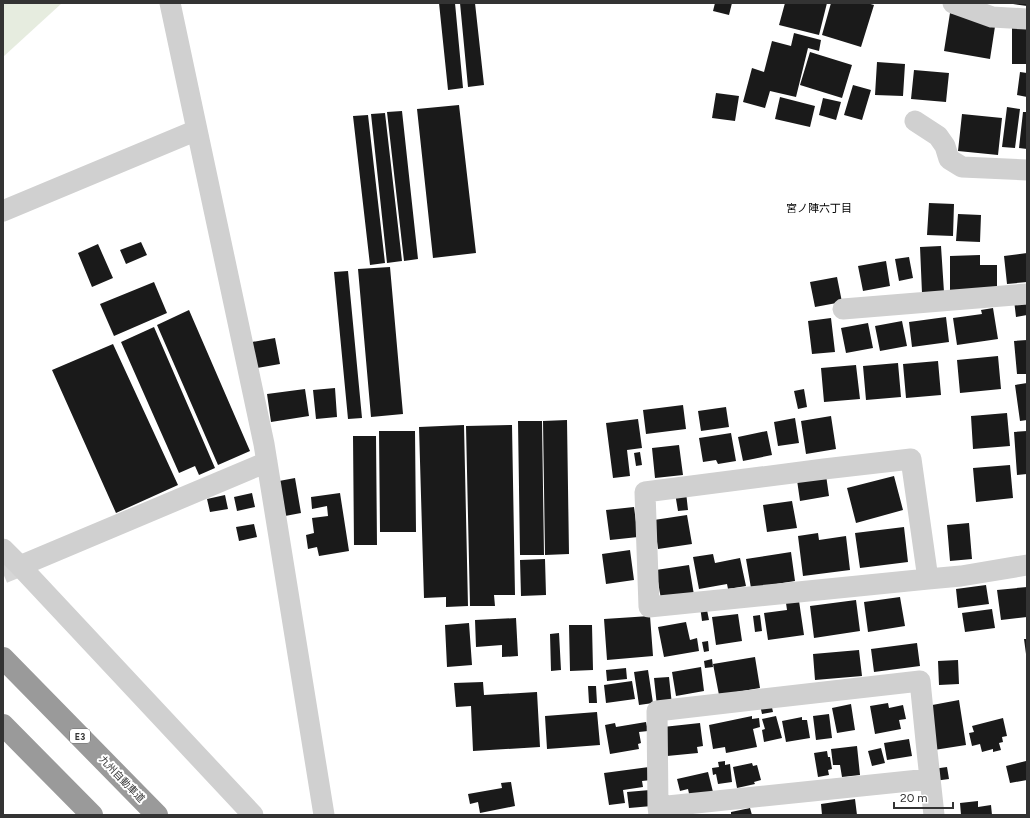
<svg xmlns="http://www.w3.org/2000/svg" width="1030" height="818" font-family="Figtree,'Noto Sans JP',sans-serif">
	<rect width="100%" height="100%" fill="#fff"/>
	<path fill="#e6ecdf" d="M 3,3 L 62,3 L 3,57 Z"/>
	<path fill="#1a1a1a" d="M 439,3 L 455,3 L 463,88 L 448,90 Z
		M 460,3 L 475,3 L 484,85 L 468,87 Z
		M 715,3 L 732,3 L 729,15 L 713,11 Z
		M 785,3 L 827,3 L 819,35 L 779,25 Z
		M 831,3 L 867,3 L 874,5 L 861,47 L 822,35 Z
		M 1013,3 L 1027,3 L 1027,6 L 1013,4 Z
		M 950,13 L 996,20 L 990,59 L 944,51 Z
		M 1012,27 L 1027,27 L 1027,64 L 1012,64 Z
		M 794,33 L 821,40 L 819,51 L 808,48 L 796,97 L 770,91 L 765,108 L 743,102 L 752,68 L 764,72 L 772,41 L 791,46 Z
		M 810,52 L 852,65 L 842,98 L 800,85 Z
		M 877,62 L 905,64 L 903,96 L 875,95 Z
		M 914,70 L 949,73 L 946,102 L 911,99 Z
		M 1020,72 L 1027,73 L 1027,97 L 1017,95 Z
		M 853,85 L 871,90 L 862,120 L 844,115 Z
		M 716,93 L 739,96 L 735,121 L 712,118 Z
		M 780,97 L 815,106 L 810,127 L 775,119 Z
		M 823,98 L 841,102 L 836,120 L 819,115 Z
		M 459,105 L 476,253 L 433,258 L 417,109 Z
		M 1007,107 L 1020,109 L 1015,148 L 1002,147 Z
		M 402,111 L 418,259 L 404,261 L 387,112 Z
		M 1023,112 L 1027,112 L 1027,149 L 1019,148 Z
		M 385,113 L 402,261 L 387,263 L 371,114 Z
		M 962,114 L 1002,118 L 998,155 L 958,151 Z
		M 368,115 L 385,263 L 370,265 L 353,116 Z
		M 929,203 L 954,204 L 953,236 L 927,235 Z
		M 958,214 L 981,215 L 980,242 L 956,241 Z
		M 141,242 L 147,255 L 126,264 L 120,250 Z
		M 98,244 L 113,278 L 92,287 L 78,253 Z
		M 941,246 L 944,292 L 922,293 L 920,247 Z
		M 1027,253 L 1027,282 L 1007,284 L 1004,256 Z
		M 980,255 L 980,265 L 997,265 L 997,291 L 950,292 L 950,256 Z
		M 909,257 L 913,278 L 899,281 L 895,259 Z
		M 886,261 L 890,286 L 863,291 L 858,266 Z
		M 390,267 L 403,414 L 371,417 L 358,269 Z
		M 348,271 L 362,418 L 348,419 L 334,272 Z
		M 837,277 L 842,302 L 815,307 L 810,282 Z
		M 154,282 L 167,313 L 114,336 L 100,304 Z
		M 1014,300 L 1027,302 L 1027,315 L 1016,317 Z
		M 993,308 L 998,339 L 957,345 L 953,318 L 982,314 L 981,310 Z
		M 189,310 L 250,451 L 218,465 L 157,325 Z
		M 946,317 L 949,342 L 912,347 L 909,322 Z
		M 831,318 L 835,352 L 812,354 L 808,321 Z
		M 902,321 L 907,346 L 880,351 L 875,326 Z
		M 868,323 L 873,348 L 846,353 L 841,328 Z
		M 154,327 L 215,468 L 199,475 L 195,466 L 179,473 L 121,342 Z
		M 275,338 L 280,364 L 257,368 L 252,342 Z
		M 1027,340 L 1027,374 L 1017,374 L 1014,341 Z
		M 113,344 L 178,485 L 116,513 L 52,370 Z
		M 998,356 L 1001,389 L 960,393 L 957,360 Z
		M 938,361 L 941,395 L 906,398 L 903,364 Z
		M 898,363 L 901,397 L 866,400 L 863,366 Z
		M 856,365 L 860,399 L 824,402 L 821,368 Z
		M 1027,383 L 1027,420 L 1020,421 L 1015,385 Z
		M 335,388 L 337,417 L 316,419 L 313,390 Z
		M 305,389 L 309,416 L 271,422 L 267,394 Z
		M 804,389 L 807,407 L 798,409 L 794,391 Z
		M 683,405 L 686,429 L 646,434 L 643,410 Z
		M 726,407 L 729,427 L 701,431 L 698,411 Z
		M 1007,413 L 1010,446 L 973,449 L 971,416 Z
		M 831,416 L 836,449 L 806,454 L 801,421 Z
		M 795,418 L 799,443 L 778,446 L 774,422 Z
		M 638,419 L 642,448 L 627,450 L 630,476 L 613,478 L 606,423 Z
		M 567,420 L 569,554 L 545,555 L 543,421 Z
		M 518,421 L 542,421 L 544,555 L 520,555 Z
		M 464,425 L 468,606 L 446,607 L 446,597 L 424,598 L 419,427 Z
		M 512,425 L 515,595 L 494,595 L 495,606 L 470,606 L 466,426 Z
		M 379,431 L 415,431 L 416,532 L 380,532 Z
		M 767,431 L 772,455 L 743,461 L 738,437 Z
		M 1027,431 L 1027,474 L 1017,475 L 1014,432 Z
		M 731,433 L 736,461 L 718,464 L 716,460 L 703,462 L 699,438 Z
		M 353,436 L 376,436 L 377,545 L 354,545 Z
		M 679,445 L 683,475 L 655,478 L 652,448 Z
		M 640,452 L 642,465 L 636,466 L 634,453 Z
		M 1010,465 L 1013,498 L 976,502 L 973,468 Z
		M 826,475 L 829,496 L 800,501 L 797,480 Z
		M 894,476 L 903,510 L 856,523 L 847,488 Z
		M 295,478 L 301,513 L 285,516 L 279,481 Z
		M 686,492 L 688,510 L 678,511 L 675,493 Z
		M 252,493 L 255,507 L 237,511 L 234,497 Z
		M 340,493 L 349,551 L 319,556 L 317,547 L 308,549 L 306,535 L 314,533 L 312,518 L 328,516 L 327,506 L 312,509 L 311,497 Z
		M 225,495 L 228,509 L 210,512 L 207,499 Z
		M 792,501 L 797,528 L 767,532 L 763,505 Z
		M 634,507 L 638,537 L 610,540 L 606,510 Z
		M 687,515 L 692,544 L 658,549 L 654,520 Z
		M 969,523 L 972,559 L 950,561 L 947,525 Z
		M 254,524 L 257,537 L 239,541 L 236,527 Z
		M 904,527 L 908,562 L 860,568 L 855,533 Z
		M 818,533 L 819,540 L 846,536 L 850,570 L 803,576 L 798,536 Z
		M 630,550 L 634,580 L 606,584 L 602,554 Z
		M 791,552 L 795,581 L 751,588 L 746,559 Z
		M 713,554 L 715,563 L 740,558 L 746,586 L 728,589 L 727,584 L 699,589 L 693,557 Z
		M 545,559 L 546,595 L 521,596 L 520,560 Z
		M 689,565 L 694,595 L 661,599 L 656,570 Z
		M 986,585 L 989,604 L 958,608 L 956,589 Z
		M 1027,587 L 1027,617 L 1001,620 L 997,590 Z
		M 900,597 L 905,626 L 868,632 L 864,602 Z
		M 856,600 L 860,631 L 814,638 L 810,606 Z
		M 799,601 L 804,635 L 768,640 L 764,613 L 787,610 L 786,603 Z
		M 706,605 L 709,620 L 702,621 L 700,606 Z
		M 992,609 L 995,628 L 965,632 L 962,613 Z
		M 738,614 L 742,641 L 716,645 L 712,617 Z
		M 760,615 L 762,631 L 755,632 L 753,616 Z
		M 650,616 L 653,656 L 607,660 L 604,619 Z
		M 516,618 L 518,656 L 502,657 L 502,645 L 476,647 L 475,620 Z
		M 686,622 L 690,640 L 697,638 L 699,651 L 664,657 L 658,627 Z
		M 469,623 L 472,665 L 447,667 L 445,625 Z
		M 569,625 L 592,625 L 593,670 L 570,671 Z
		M 559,633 L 561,670 L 551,671 L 550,634 Z
		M 1024,639 L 1027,639 L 1027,654 L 1026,654 Z
		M 708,641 L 709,651 L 704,652 L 702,642 Z
		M 917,643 L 920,666 L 874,672 L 871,649 Z
		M 859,650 L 862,676 L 815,680 L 813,654 Z
		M 755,657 L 760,688 L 719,695 L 713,664 Z
		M 712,659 L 713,667 L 705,668 L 704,661 Z
		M 958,660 L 959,684 L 939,685 L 938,661 Z
		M 701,667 L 704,691 L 676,696 L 672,672 Z
		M 626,668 L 627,679 L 607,681 L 606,670 Z
		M 648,670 L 653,703 L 639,705 L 634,672 Z
		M 669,677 L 672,705 L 657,706 L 654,678 Z
		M 632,681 L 635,699 L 606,703 L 604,685 Z
		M 483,682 L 484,695 L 537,692 L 540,747 L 473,751 L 471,706 L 456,707 L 454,683 Z
		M 588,686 L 596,686 L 597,703 L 589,703 Z
		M 959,700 L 966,745 L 934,750 L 927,706 Z
		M 771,703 L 773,712 L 762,714 L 760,705 Z
		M 888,703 L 889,708 L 903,705 L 906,719 L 899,720 L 901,729 L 875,734 L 870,706 Z
		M 851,704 L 855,730 L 837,733 L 832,708 Z
		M 597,712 L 600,745 L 547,749 L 545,716 Z
		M 829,714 L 832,738 L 816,740 L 813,716 Z
		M 752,716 L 752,719 L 759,718 L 760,727 L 753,729 L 757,747 L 726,753 L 725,747 L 713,749 L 709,725 Z
		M 776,716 L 782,738 L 764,742 L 762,730 L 765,729 L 762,719 Z
		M 802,717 L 802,720 L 807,720 L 810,738 L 786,742 L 782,721 Z
		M 1003,718 L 1007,736 L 1002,737 L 1003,742 L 999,743 L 1001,750 L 993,752 L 993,749 L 982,752 L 980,744 L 972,746 L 969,733 L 974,732 L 972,726 Z
		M 646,722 L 648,731 L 639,732 L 641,743 L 638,744 L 639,749 L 610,754 L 605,725 L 615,723 L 616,727 Z
		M 700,723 L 703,746 L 697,747 L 698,753 L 667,756 L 663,727 Z
		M 909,739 L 912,756 L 887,760 L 884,743 Z
		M 857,746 L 860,775 L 842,777 L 840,765 L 833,765 L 831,749 Z
		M 881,748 L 885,763 L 872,766 L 868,751 Z
		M 827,751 L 828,757 L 830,757 L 832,769 L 828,770 L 829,775 L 818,777 L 814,753 Z
		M 725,761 L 725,765 L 730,764 L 732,782 L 718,784 L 716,774 L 713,775 L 712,768 L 719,767 L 718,762 Z
		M 1026,761 L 1027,780 L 1010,783 L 1006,766 Z
		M 752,763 L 753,766 L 757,765 L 761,780 L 754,782 L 755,784 L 737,788 L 733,767 Z
		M 649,767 L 651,780 L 642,781 L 643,787 L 623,790 L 625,803 L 609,805 L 604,773 Z
		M 947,767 L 949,779 L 934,781 L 933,769 Z
		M 708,772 L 713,792 L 690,798 L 688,789 L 680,791 L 677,779 Z
		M 511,782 L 515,806 L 480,813 L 478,802 L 470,804 L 468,794 L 502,788 L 501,783 Z
		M 650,790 L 652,806 L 629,808 L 627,792 Z
		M 855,799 L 857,815 L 822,815 L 821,804 Z
		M 978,801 L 978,807 L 991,805 L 992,815 L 961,815 L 960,803 Z
		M 750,808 L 752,815 L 731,815 L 731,812 Z"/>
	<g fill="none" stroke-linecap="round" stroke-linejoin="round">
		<path stroke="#d6d6d6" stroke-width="21" stroke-dasharray="21 10" stroke-linecap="butt" d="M 3,573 L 20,566"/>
		<path stroke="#d0d0d0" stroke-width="21" d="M 170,3 L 197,130 L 264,444 L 324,815
			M 953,3 L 992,17 L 1027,19
			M 915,121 L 938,136 L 945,146 L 949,159 L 962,167 L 1027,170
			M 3,211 L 197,130
			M 843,309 L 1027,294
			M 3,549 L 20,566 L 253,815
			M 20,566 L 267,462
			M 928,579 L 911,459 L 824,469 L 645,492 L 649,607 L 928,579 L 961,576 L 1027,565
			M 658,807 L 929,779
			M 659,815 L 658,807 L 657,711 L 920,681 L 927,751 L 934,815"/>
		<path stroke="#9a9a9a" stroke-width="22" d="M 3,658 L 157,815
			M 3,725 L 92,815"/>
	</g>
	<g text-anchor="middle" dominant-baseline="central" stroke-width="4" stroke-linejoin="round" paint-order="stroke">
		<rect fill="#fff" stroke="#707070" stroke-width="1" x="70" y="729" width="20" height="14" rx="3"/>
		<g font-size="9" font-weight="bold" fill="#333">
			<text x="80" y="736">E3</text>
		</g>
		<g font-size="10" fill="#333" stroke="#fff">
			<text transform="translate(122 779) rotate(46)">九州自動車道</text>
		</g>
		<g font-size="11" fill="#000" stroke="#fff">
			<text x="819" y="208">宮ノ陣六丁目</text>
		</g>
	</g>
	<rect width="1030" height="818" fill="none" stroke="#333333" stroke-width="8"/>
	<path d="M894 802v6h59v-6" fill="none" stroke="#333333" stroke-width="2"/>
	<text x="900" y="802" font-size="12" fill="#333333" stroke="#ffffff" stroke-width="3" paint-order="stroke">20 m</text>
</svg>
